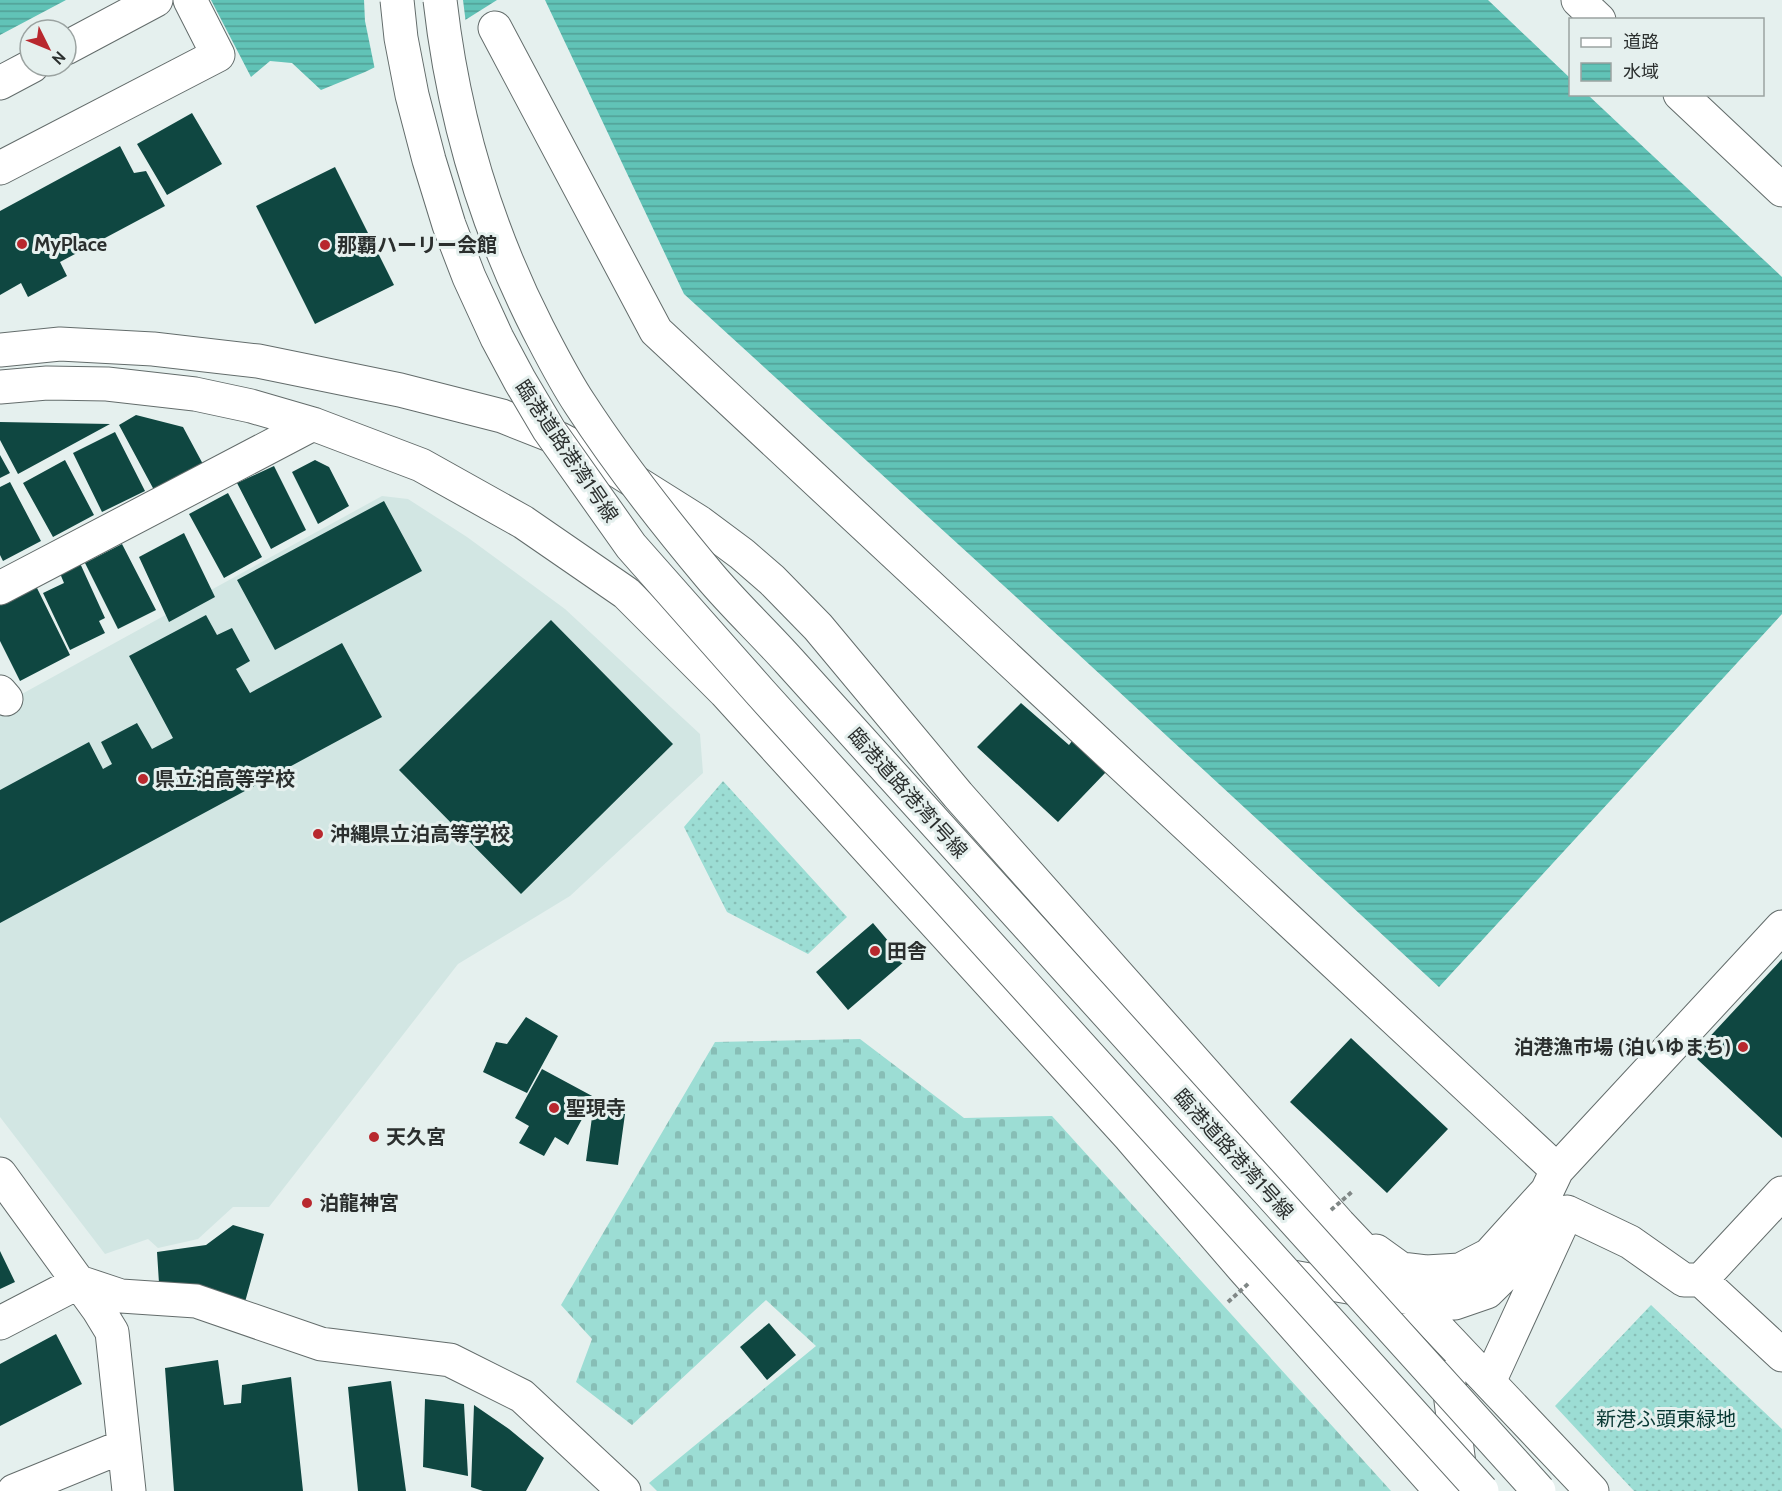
<svg xmlns="http://www.w3.org/2000/svg" width="1782" height="1491" font-family="Cabin,'Noto Sans JP',sans-serif">
	<defs>
		<pattern id="grass-dots" width="8" height="8" patternUnits="userSpaceOnUse" patternTransform="scale(1.5)"><rect width="8" height="8" fill="#9cddd4"/><path d="M2 2h.1M6 6h.1" fill="none" stroke="#87beb6" stroke-width="1.8" stroke-linecap="round"/></pattern>
		<pattern id="cemetery-stones" width="16" height="16" patternUnits="userSpaceOnUse" patternTransform="scale(1.5)"><rect width="16" height="16" fill="#9cddd4"/><path d="M2 7V4a2 2 0 0 1 4 0v3zM10 15v-3a2 2 0 0 1 4 0v3z" fill="#87beb6"/></pattern>
		<pattern id="water-rules" width="6" height="5" patternUnits="userSpaceOnUse" patternTransform="scale(1.5)"><rect width="6" height="5" fill="#61c3b7"/><path d="M0 2.5h6" fill="none" stroke="#509f95"/></pattern>
	</defs>
	<rect width="100%" height="100%" fill="#e5f0ee"/>
	<path fill="#d2e6e3" d="M 382,496 L 408,499 L 467,537 L 565,609 L 700,734 L 703,773 L 570,896 L 458,964 L 269,1207 L 233,1207 L 198,1239 L 158,1248 L 148,1239 L 105,1254 L 0,1117 L 0,706 Z"/>
	<path fill="url(#grass-dots)" d="M 723,781 L 847,917 L 808,954 L 727,912 L 684,827 Z
		M 1651,1305 L 1782,1429 L 1782,1491 L 1634,1491 L 1555,1406 Z"/>
	<path fill="url(#cemetery-stones)" d="M 860,1039 L 964,1118 L 1052,1116 L 1391,1491 L 657,1491 L 649,1483 L 816,1346 L 766,1300 L 632,1425 L 576,1382 L 592,1339 L 561,1305 L 715,1042 Z"/>
	<path fill="url(#water-rules)" d="M 0,0 L 66,0 L 0,35 Z
		M 211,0 L 497,0 L 443,34 L 365,72 L 321,90 L 292,63 L 270,61 L 251,77 Z
		M 545,0 L 1488,0 L 1570,78 L 1570,94 L 1588,95 L 1782,277 L 1782,614 L 1439,987 L 1039,618 L 684,294 Z"/>
	<path fill="#e5f0ee" d="M 364,0 L 463,0 L 466,24 L 444,37 L 375,70 L 365,21 Z"/>
	<path fill="#0f4741" d="M 192,113 L 222,164 L 167,195 L 137,144 Z
		M 120,146 L 134,173 L 146,171 L 165,206 L 60,262 L 67,276 L 28,297 L 21,283 L 0,295 L 0,211 Z
		M 335,167 L 394,285 L 315,324 L 256,206 Z
		M 136,415 L 183,427 L 204,466 L 154,490 L 119,425 Z
		M 0,422 L 110,424 L 18,474 L 0,440 Z
		M 115,432 L 145,491 L 102,512 L 73,453 Z
		M 0,455 L 10,473 L 0,478 Z
		M 65,460 L 94,515 L 53,537 L 23,483 Z
		M 315,460 L 329,467 L 349,506 L 318,524 L 292,472 Z
		M 274,466 L 306,530 L 271,549 L 237,483 Z
		M 10,482 L 41,541 L 3,561 L 0,555 L 0,487 Z
		M 228,493 L 262,557 L 224,578 L 189,514 Z
		M 384,501 L 422,571 L 275,650 L 237,580 Z
		M 184,533 L 215,597 L 169,622 L 139,557 Z
		M 122,544 L 156,610 L 118,629 L 85,563 Z
		M 79,561 L 105,618 L 99,621 L 105,633 L 70,650 L 43,593 L 64,583 L 59,571 Z
		M 36,586 L 70,655 L 20,681 L 0,641 L 0,604 Z
		M 206,615 L 217,635 L 232,628 L 250,661 L 236,669 L 250,693 L 342,643 L 382,717 L 0,923 L 0,790 L 89,742 L 103,769 L 112,764 L 101,742 L 137,723 L 152,749 L 173,738 L 129,656 Z
		M 551,620 L 673,744 L 521,894 L 399,770 Z
		M 1021,703 L 1069,745 L 1072,741 L 1106,772 L 1058,822 L 977,747 Z
		M 873,923 L 905,961 L 848,1010 L 816,972 Z
		M 1782,959 L 1782,1138 L 1697,1059 L 1706,1049 L 1702,1045 Z
		M 526,1017 L 558,1036 L 527,1093 L 483,1072 L 496,1042 L 507,1044 Z
		M 1351,1038 L 1448,1129 L 1387,1193 L 1290,1102 Z
		M 542,1069 L 594,1097 L 568,1145 L 555,1137 L 544,1156 L 519,1143 L 529,1126 L 515,1118 Z
		M 593,1110 L 625,1114 L 618,1165 L 586,1161 Z
		M 233,1225 L 264,1234 L 245,1302 L 159,1283 L 157,1252 L 206,1245 Z
		M 0,1251 L 15,1282 L 0,1289 Z
		M 769,1323 L 796,1355 L 767,1380 L 740,1347 Z
		M 56,1334 L 82,1384 L 0,1426 L 0,1364 Z
		M 218,1360 L 224,1405 L 241,1403 L 242,1385 L 291,1377 L 303,1491 L 174,1491 L 165,1368 Z
		M 391,1381 L 406,1491 L 358,1491 L 348,1387 Z
		M 425,1399 L 464,1404 L 468,1476 L 423,1467 Z
		M 474,1405 L 509,1429 L 544,1458 L 526,1491 L 483,1491 L 471,1487 Z"/>
	<g fill="none" stroke-linecap="round" stroke-linejoin="round">
		<defs>
			<path id="minor" d="M 1578,0 L 1599,20
				M 495,28 L 656,331 L 1557,1170 L 1782,927
				M 66,48 L 156,0
				M 0,83 L 32,66
				M 1680,94 L 1782,190
				M 0,168 L 218,55 L 190,0
				M 0,350 L 60,344 L 153,349 L 258,361 L 400,390 L 502,416 L 560,439 L 602,461 L 699,522 L 742,554 L 772,580 L 818,627 L 958,795 L 1339,1224 L 1592,1491
				M 0,387 L 47,383 L 107,384 L 195,394 L 251,406 L 313,424 L 421,465 L 523,522 L 626,593 L 725,692 L 1130,1137 L 1243,1268 L 1441,1491
				M 0,588 L 313,424
				M 0,692 L 6,699
				M 0,1174 L 98,1309 L 112,1332 L 129,1491
				M 1376,1251 L 1401,1269 L 1426,1272 L 1460,1270 L 1489,1255 L 1547,1191 L 1557,1170
				M 1270,1273 L 1410,1298 L 1455,1303 L 1487,1292 L 1551,1229
				M 1701,1280 L 1782,1355
				M 0,1323 L 79,1282 L 121,1296 L 196,1301 L 321,1344 L 450,1360 L 522,1396 L 624,1491
				M 1448,1377 L 1461,1480
				M 1489,1382 L 1567,1212 L 1630,1242 L 1684,1280 L 1701,1280 L 1782,1193
				M 14,1491 L 124,1446"/>
		</defs>
		<use href="#minor" stroke="#636c6b" stroke-width="35"/>
		<use href="#minor" stroke="#fff" stroke-width="33"/>
		<defs>
			<path id="minor-bridge" d="M 397,0 L 401,38 L 412,95 L 429,160 L 449,225 L 469,277 L 497,338 L 520,381 L 549,430 L 631,546 L 761,693 L 1482,1491
				M 440,0 C 453,116 485,225 538,329 C 551,354 564,380 580,404 C 619,464 663,520 709,575 C 734,605 763,632 789,661 L 1539,1491"/>
		</defs>
		<use href="#minor-bridge" stroke="#636c6b" stroke-width="35" stroke-linecap="butt"/>
		<path stroke="#808786" stroke-width="4" stroke-dasharray="4.5 3" stroke-linecap="butt" d="M 1331,1210 L 1353,1191
			M 1228,1302 L 1249,1283"/>
		<use href="#minor-bridge" stroke="#fff" stroke-width="33"/>
	</g>
	<g fill="#b8282e" stroke="#e5f0ee" stroke-width="2">
		<circle cx="22" cy="244" r="6"/>
		<circle cx="325" cy="245" r="6"/>
		<circle cx="143" cy="779" r="6"/>
		<circle cx="318" cy="834" r="6"/>
		<circle cx="875" cy="951" r="6"/>
		<circle cx="1743" cy="1047" r="6"/>
		<circle cx="554" cy="1108" r="6"/>
		<circle cx="374" cy="1137" r="6"/>
		<circle cx="307" cy="1203" r="6"/>
	</g>
	<g text-anchor="middle" dominant-baseline="central" stroke-width="6" stroke-linejoin="round" paint-order="stroke">
		<g font-size="20" font-weight="bold" fill="#2b2f2e" stroke="#e5f0ee" text-anchor="start">
			<text x="34" y="244">MyPlace</text>
			<text x="337" y="245">那覇ハーリー会館</text>
			<text x="155" y="779">県立泊高等学校</text>
			<text x="330" y="834">沖縄県立泊高等学校</text>
			<text x="887" y="951">田舎</text>
			<text x="1731" y="1047" text-anchor="end">泊港漁市場 (泊いゆまち)</text>
			<text x="566" y="1108">聖現寺</text>
			<text x="386" y="1137">天久宮</text>
			<text x="319" y="1203">泊龍神宮</text>
		</g>
		<g font-size="20" fill="#2b2f2e" stroke="#e5f0ee">
			<text transform="translate(567 451) rotate(56)">臨港道路港湾1号線</text>
			<text transform="translate(908 793) rotate(48)">臨港道路港湾1号線</text>
			<text transform="translate(1234 1154) rotate(48)">臨港道路港湾1号線</text>
		</g>
		<g font-size="20" fill="#093934" stroke="#e5f0ee">
			<text x="1666" y="1419">新港ふ頭東緑地</text>
		</g>
	</g>
	<rect x="1569" y="18" width="195" height="78" fill="#e5f0ee" stroke="#9ba3a1" stroke-width="1.5"/>
	<rect x="1581" y="38" width="30" height="9" fill="#ffffff" stroke="#9ba3a1" stroke-width="1.5"/>
	<text x="1623" y="48" font-size="18" fill="#2b2f2e">道路</text>
	<rect x="1581" y="63" width="30" height="18" fill="url(#water-rules)" stroke="#9ba3a1" stroke-width="1.5"/>
	<text x="1623" y="78" font-size="18" fill="#2b2f2e">水域</text>
	<g transform="translate(48 48) rotate(133)"><circle r="28" fill="#e5f0ee" stroke="#9ba3a1" stroke-width="1.5"/>
	<path d="M0-4.5L10 22L0 15L-10 22Z" fill="#b8282e"/>
	<text y="-9" font-size="16" font-weight="bold" text-anchor="middle" fill="#2b2f2e">N</text>
	</g>
</svg>
